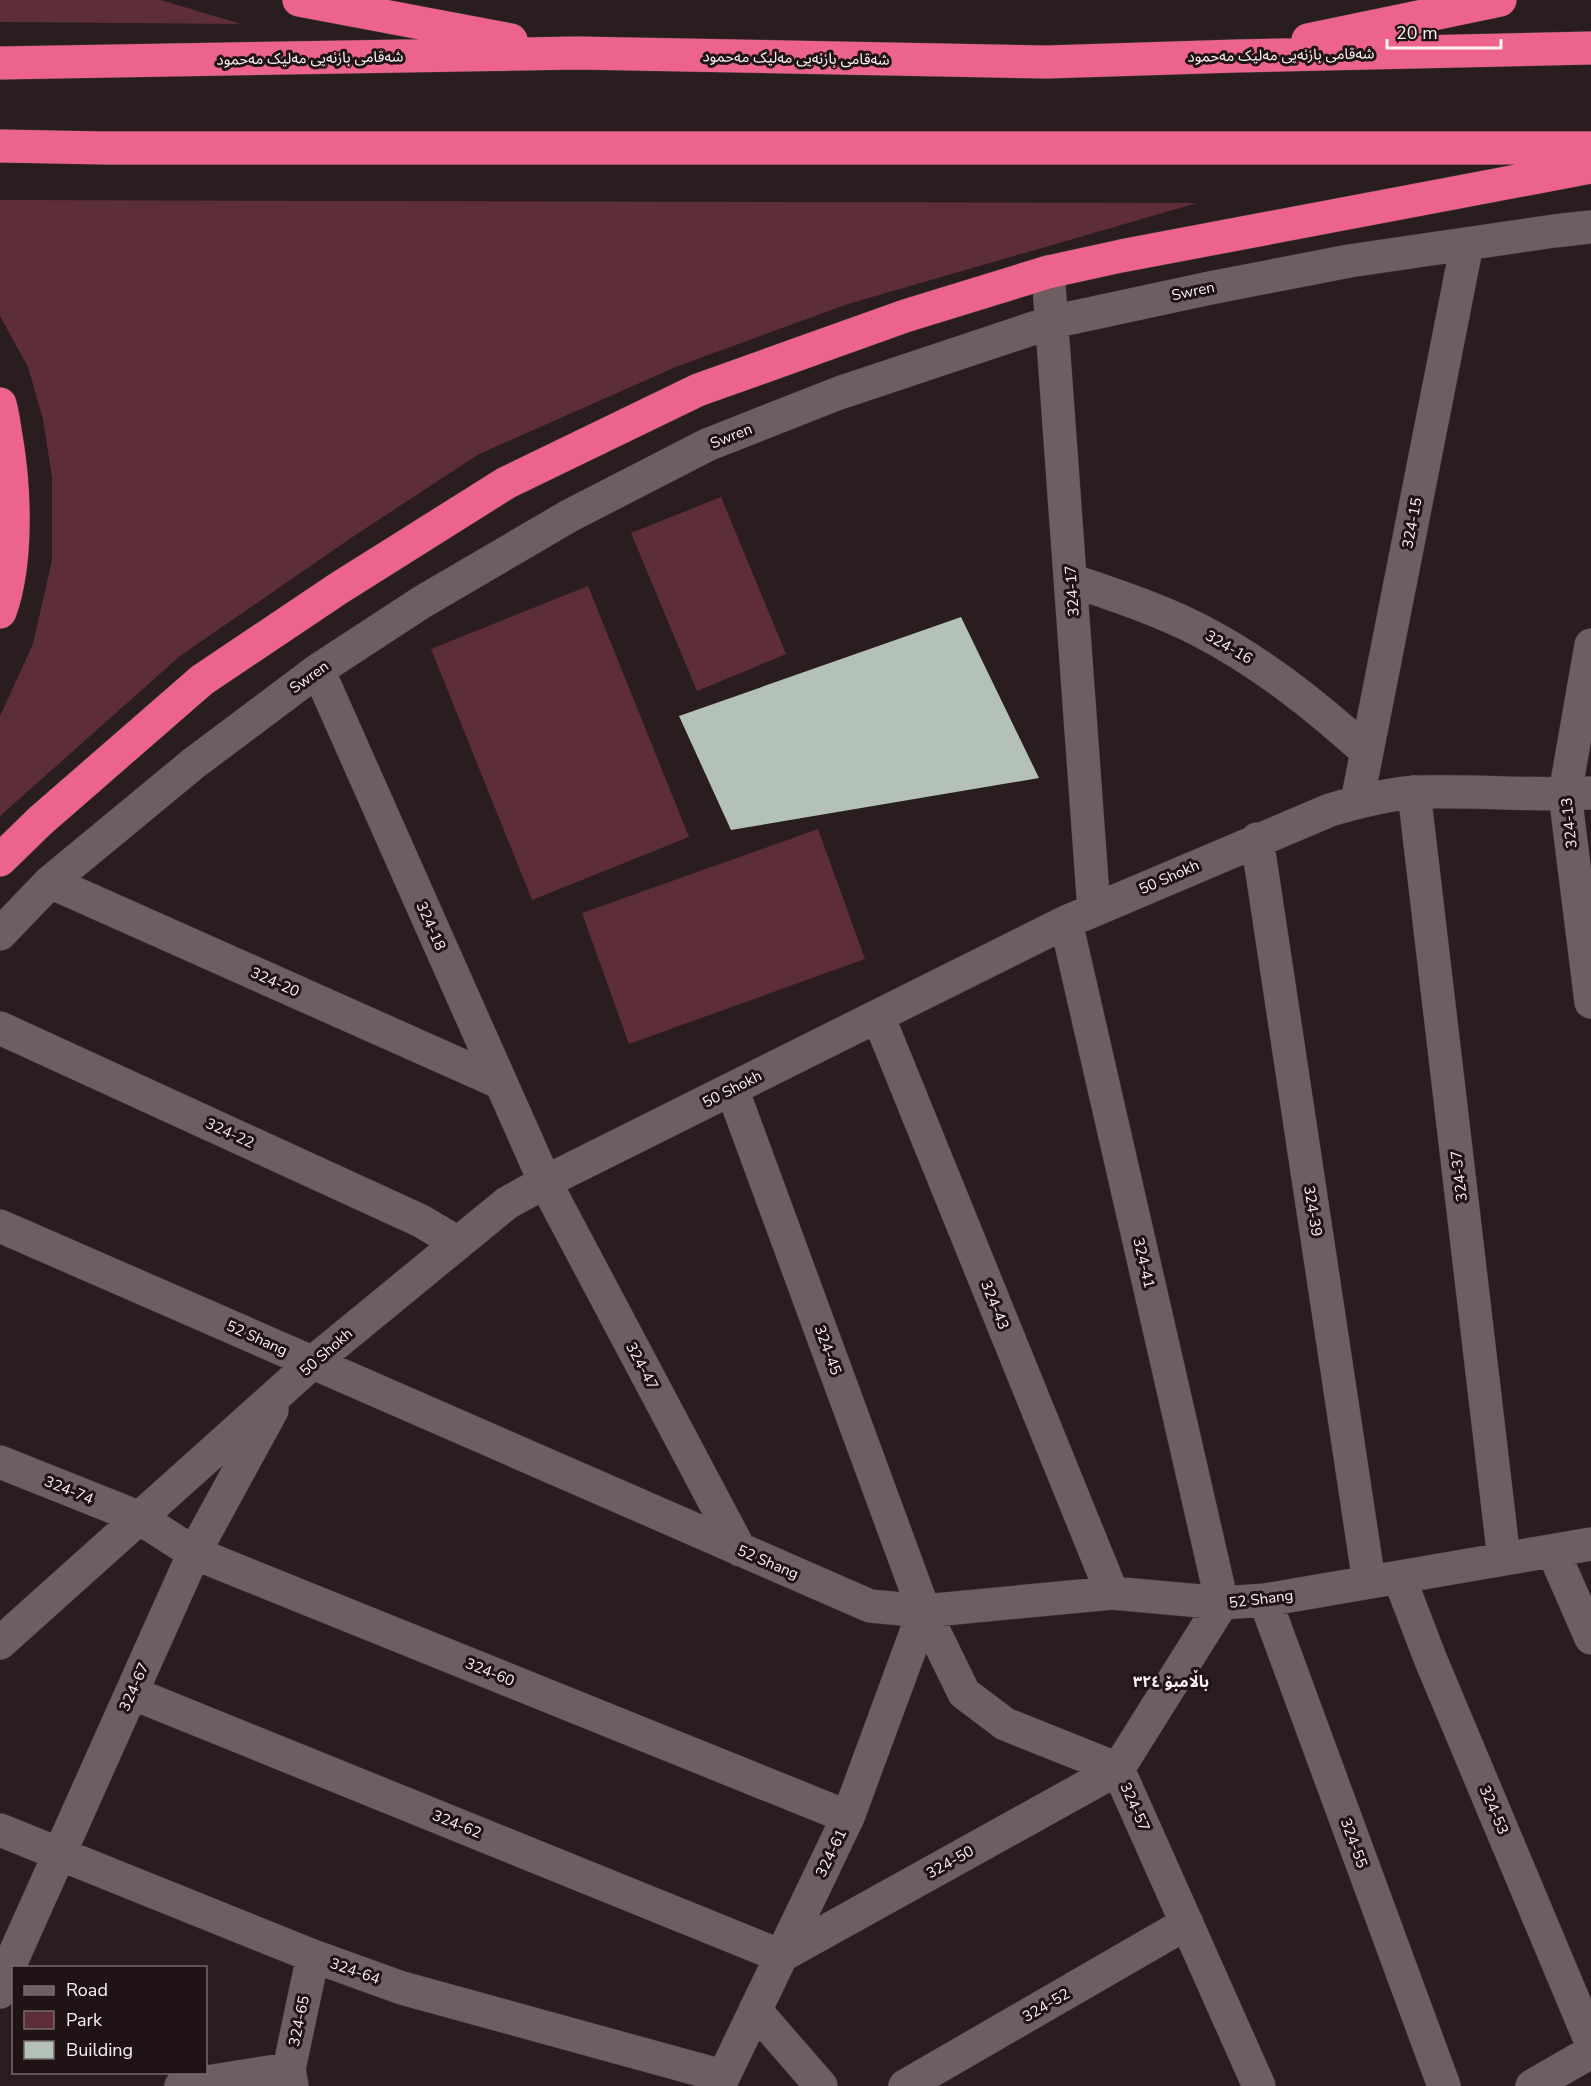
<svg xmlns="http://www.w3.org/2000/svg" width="1591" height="2086" font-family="'Nunito Sans','Noto Sans Arabic',sans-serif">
	<rect width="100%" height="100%" fill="#2a1d1f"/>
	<path fill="#5d2d3a" d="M 0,0 L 161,0 L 241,24 L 0,22 Z
		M 0,200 L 1197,203 L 848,304 L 678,366 L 479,454 L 354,536 L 180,656 L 0,816 L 0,716 L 33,644 L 52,560 L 52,478 L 43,419 L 28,367 L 0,316 Z
		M 721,497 L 786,654 L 697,691 L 631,533 Z
		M 588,586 L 689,837 L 532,900 L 431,649 Z
		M 818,829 L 865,959 L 629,1044 L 582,913 Z"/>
	<path fill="#b3c1b6" d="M 961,617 L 1039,778 L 731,830 L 679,716 Z"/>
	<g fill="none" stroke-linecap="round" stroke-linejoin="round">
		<defs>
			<path id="minor" d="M 1048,272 L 1094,910
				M 1071,580 C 1114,595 1158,609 1199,630 C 1261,662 1315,705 1366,751
				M 1591,645 L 1565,794 L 1591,1002
				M 318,670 L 545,1182 L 740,1550
				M 1414,792 L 1504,1559
				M 1357,802 L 1467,244
				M 1257,839 L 1369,1582
				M 50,882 L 501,1083
				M 0,934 L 50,882 L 194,763 L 318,670 L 422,602 L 569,516 L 707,445 L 839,393 L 1052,322 L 1210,288 L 1349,261 L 1554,231 L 1591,227
				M 878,1016 L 1112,1593
				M 0,1028 L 421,1221 L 458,1243
				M 732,1089 L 924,1611 L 964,1693 L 1005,1724 L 1118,1769 L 1259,2086
				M 0,1226 L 870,1606 L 924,1611 L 1112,1593 L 1222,1603 L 1265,1600 L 1591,1544
				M 0,1462 L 138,1517 L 194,1553 L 848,1817
				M 1553,1551 L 1591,1638
				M 1399,1577 L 1430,1658 L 1591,2042
				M 1265,1600 L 1444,2086
				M 0,1643 L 312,1363 L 507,1203 L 545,1182 L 1066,922 L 1330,810 C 1357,802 1387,794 1416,792 C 1474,790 1533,796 1591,793
				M 132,1693 L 781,1956 L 1118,1769 L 1222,1603 L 1066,922
				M 0,1830 L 313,1956 L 402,1988 L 722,2076
				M 0,1992 L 3,1980 L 194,1553 L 272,1410
				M 755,2010 L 821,2086
				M 181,2086 L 289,2069
				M 292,2086 L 289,2069 L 313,1956
				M 719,2086 L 848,1817 L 924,1611
				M 905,2086 L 1187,1923
				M 1532,2086 L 1591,2052"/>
			<path id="highway" d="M 299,0 L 511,40
				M 1308,40 L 1500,0
				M 0,63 L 577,53 L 1047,62 L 1236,56 L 1591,48
				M 0,146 L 104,148 L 1591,148
				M 0,404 C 3,414 4,425 6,436 C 15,488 18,562 0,612
				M 0,860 L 40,821 L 202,680 L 339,588 L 506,483 L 698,390 L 905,316 L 1048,272 L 1121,256 L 1591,167"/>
		</defs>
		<use href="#minor" stroke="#453a3c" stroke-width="34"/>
		<use href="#highway" stroke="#453a3c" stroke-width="34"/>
		<use href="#minor" stroke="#6e5e61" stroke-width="33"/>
		<use href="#highway" stroke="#ec648b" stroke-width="33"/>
	</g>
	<g text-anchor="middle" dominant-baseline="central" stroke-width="6" stroke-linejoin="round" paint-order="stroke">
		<g font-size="15" fill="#faf0f1" stroke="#201316">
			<text transform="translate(1281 55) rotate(-1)">شەقامی بازنەیی مەلیک مەحمود</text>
			<text transform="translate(310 58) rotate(-1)">شەقامی بازنەیی مەلیک مەحمود</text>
			<text transform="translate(796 58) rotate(1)">شەقامی بازنەیی مەلیک مەحمود</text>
			<text transform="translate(1193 291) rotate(-12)">Swren</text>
			<text transform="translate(731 436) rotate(-22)">Swren</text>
			<text transform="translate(1412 523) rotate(-79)">324-15</text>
			<text transform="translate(1072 591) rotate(-94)">324-17</text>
			<text transform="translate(1229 647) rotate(30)">324-16</text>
			<text transform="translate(309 677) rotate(-36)">Swren</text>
			<text transform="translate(1569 823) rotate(-96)">324-13</text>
			<text transform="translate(1169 877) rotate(-24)">50 Shokh</text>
			<text transform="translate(431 926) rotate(66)">324-18</text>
			<text transform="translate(275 982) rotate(24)">324-20</text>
			<text transform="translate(732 1089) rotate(-27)">50 Shokh</text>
			<text transform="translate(230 1133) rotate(25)">324-22</text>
			<text transform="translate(1459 1176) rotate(-97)">324-37</text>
			<text transform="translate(1313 1211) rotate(81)">324-39</text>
			<text transform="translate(1144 1263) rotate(77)">324-41</text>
			<text transform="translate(995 1305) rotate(68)">324-43</text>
			<text transform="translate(257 1338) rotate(24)">52 Shang</text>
			<text transform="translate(828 1350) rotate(70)">324-45</text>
			<text transform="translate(326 1352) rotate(-41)">50 Shokh</text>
			<text transform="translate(642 1366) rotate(62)">324-47</text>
			<text transform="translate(69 1490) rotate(22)">324-74</text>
			<text transform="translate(768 1562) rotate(23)">52 Shang</text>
			<text transform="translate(1261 1599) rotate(-7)">52 Shang</text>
			<text transform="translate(490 1672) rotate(22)">324-60</text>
			<text transform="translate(134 1687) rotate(-66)">324-67</text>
			<text transform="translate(1135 1807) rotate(66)">324-57</text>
			<text transform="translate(1494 1810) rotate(67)">324-53</text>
			<text transform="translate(457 1824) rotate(22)">324-62</text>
			<text transform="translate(1354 1843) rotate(70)">324-55</text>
			<text transform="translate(831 1853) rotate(-64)">324-61</text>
			<text transform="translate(950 1862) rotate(-29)">324-50</text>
			<text transform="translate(355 1971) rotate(19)">324-64</text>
			<text transform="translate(1046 2005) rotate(-30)">324-52</text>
			<text transform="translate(299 2021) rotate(-78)">324-65</text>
		</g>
		<g font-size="16" font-weight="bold" fill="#faf0f1" stroke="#201316">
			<text x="1171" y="1682">باڵامبۆ ٣٢٤</text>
		</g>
	</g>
	<rect x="12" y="1966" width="195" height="108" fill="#201316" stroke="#776b6e" stroke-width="1.5"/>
	<rect x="24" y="1986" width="30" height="9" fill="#6e5e61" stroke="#776b6e" stroke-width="1.5"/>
	<text x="66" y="1996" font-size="18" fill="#faf0f1">Road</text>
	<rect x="24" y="2011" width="30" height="18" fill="#5d2d3a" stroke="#776b6e" stroke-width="1.5"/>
	<text x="66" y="2026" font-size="18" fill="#faf0f1">Park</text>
	<rect x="24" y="2041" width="30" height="18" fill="#b3c1b6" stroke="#776b6e" stroke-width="1.5"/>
	<text x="66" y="2056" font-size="18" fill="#faf0f1">Building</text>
	<path d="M1387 39v9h114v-9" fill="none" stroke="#faf0f1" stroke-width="3"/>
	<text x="1396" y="39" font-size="18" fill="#faf0f1" stroke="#201316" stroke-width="4.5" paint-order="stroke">20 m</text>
</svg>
